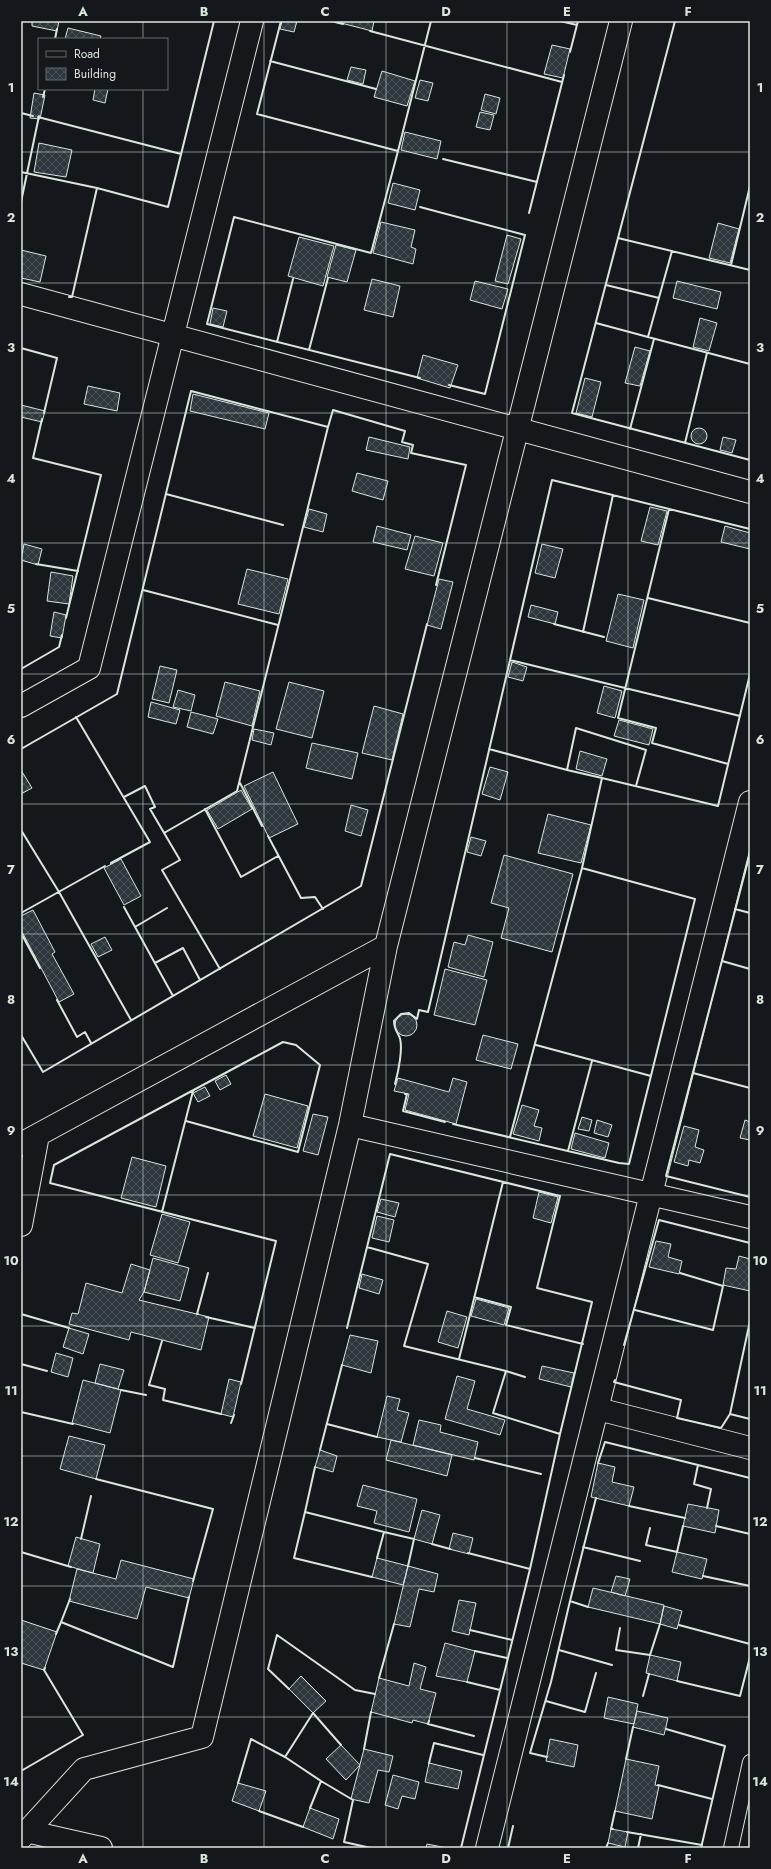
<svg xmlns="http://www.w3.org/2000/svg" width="771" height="1869" font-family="Jost,sans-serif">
	<defs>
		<pattern id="building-cross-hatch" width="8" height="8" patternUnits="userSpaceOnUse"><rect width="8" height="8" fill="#2c363c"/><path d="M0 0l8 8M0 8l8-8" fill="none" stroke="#4a5358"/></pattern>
	</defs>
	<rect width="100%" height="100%" fill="#14181c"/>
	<path fill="url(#building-cross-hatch)" stroke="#d8e6dc" d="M 32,21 L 59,21 L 57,31 L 32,26 Z
		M 282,21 L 297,21 L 294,32 L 280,29 Z
		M 342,21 L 374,21 L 372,31 L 341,23 Z
		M 68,28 L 101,36 L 100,39 L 65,39 Z
		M 552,45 L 570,49 L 563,78 L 544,74 Z
		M 351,67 L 366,70 L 363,84 L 347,80 Z
		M 382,71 L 415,81 L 407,106 L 374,97 Z
		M 420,80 L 433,83 L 428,101 L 415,98 Z
		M 95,89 L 108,89 L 105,103 L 93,100 Z
		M 34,93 L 45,95 L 40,119 L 30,118 Z
		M 485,94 L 500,98 L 496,114 L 481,110 Z
		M 480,112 L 494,115 L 490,130 L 476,127 Z
		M 405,132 L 441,141 L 437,159 L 401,150 Z
		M 39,143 L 72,150 L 66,177 L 34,172 Z
		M 393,183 L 420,190 L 415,210 L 388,203 Z
		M 381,222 L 415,230 L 411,247 L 416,249 L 413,264 L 373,253 Z
		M 718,223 L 739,229 L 730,263 L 709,258 Z
		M 507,235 L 521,239 L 508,284 L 495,281 Z
		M 299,237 L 334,246 L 323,286 L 288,276 Z
		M 336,245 L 356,250 L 347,282 L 327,277 Z
		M 21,250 L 46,256 L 40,282 L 21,278 Z
		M 372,279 L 400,286 L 393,317 L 364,310 Z
		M 475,281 L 508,289 L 502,309 L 470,300 Z
		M 677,281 L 721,292 L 717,309 L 673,298 Z
		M 213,308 L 227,311 L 223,327 L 210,324 Z
		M 700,318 L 717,323 L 709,351 L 693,347 Z
		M 635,347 L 650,351 L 640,386 L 625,383 Z
		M 423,355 L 458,365 L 450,388 L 417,378 Z
		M 585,378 L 601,382 L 592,417 L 576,413 Z
		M 88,386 L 120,393 L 117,411 L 84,404 Z
		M 193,394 L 269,413 L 265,429 L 190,411 Z
		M 21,405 L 45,411 L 42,422 L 21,417 Z
		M691 436a8 8 0 1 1 16 0a8 8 0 1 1-16 0Z
		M 369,437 L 410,447 L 408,459 L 366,450 Z
		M 723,437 L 736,440 L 732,453 L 720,450 Z
		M 357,473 L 388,481 L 383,500 L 352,491 Z
		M 650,507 L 667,511 L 658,545 L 641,541 Z
		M 309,509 L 327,514 L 323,532 L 304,527 Z
		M 377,526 L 411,535 L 407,550 L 373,542 Z
		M 725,526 L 750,533 L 750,549 L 721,542 Z
		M 415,536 L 443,543 L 434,576 L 405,569 Z
		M 24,544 L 42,549 L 38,565 L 21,560 Z
		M 542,544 L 563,549 L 555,578 L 535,573 Z
		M 247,569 L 288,579 L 279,614 L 238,604 Z
		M 51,572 L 73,576 L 69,604 L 47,601 Z
		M 439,579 L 453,582 L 441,629 L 427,625 Z
		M 618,594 L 644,600 L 633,648 L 606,641 Z
		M 531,605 L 558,612 L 555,624 L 528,617 Z
		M 54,612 L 66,615 L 62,638 L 50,636 Z
		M 512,662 L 527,667 L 523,681 L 508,677 Z
		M 160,666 L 177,670 L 169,703 L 152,699 Z
		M 225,682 L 260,691 L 252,726 L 216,716 Z
		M 289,682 L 324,691 L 312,738 L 276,729 Z
		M 604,686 L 622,691 L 615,718 L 597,713 Z
		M 178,690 L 195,695 L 191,711 L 173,707 Z
		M 151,702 L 180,710 L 176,724 L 148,717 Z
		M 374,706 L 403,714 L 392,760 L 362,753 Z
		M 191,712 L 218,719 L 213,734 L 187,727 Z
		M 619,720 L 653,729 L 649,745 L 614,736 Z
		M 254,729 L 274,733 L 271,745 L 252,740 Z
		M 312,743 L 358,753 L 352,779 L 306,768 Z
		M 580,751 L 607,759 L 602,776 L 576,769 Z
		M 490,767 L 508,772 L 500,800 L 482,794 Z
		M 21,770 L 32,788 L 21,794 Z
		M 273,772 L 298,824 L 269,838 L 244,786 Z
		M 241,790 L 252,809 L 218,829 L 207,810 Z
		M 351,805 L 368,810 L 361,836 L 345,831 Z
		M 548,814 L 591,825 L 581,863 L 538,853 Z
		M 471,837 L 486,841 L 481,856 L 467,852 Z
		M 504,855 L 573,874 L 552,952 L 501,938 L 509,908 L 491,903 Z
		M 121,859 L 141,896 L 124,905 L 104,868 Z
		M 33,910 L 55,952 L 52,954 L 74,994 L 59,1002 L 21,930 L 21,916 Z
		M 468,935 L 493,942 L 484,977 L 448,967 L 454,942 L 465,945 Z
		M 105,937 L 112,950 L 98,957 L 91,944 Z
		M 445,969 L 487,980 L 475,1025 L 434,1015 Z
		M395 1025a11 11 0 1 1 22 0a11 11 0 1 1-22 0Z
		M 483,1035 L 518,1044 L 511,1069 L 476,1060 Z
		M 226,1075 L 231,1084 L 220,1090 L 215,1081 Z
		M 398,1078 L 449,1092 L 453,1078 L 467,1082 L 456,1124 L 405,1110 L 409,1094 L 394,1091 Z
		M 205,1087 L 210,1096 L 198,1102 L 193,1093 Z
		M 265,1094 L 308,1106 L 297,1148 L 253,1136 Z
		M 522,1105 L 539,1110 L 534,1126 L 542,1128 L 539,1141 L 513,1134 Z
		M 313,1114 L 328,1117 L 318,1155 L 303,1151 Z
		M 582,1117 L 592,1120 L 589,1131 L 578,1129 Z
		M 597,1120 L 612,1125 L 608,1137 L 594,1133 Z
		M 745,1120 L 750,1122 L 750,1140 L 740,1138 Z
		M 684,1126 L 699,1130 L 695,1147 L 704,1150 L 700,1163 L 689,1160 L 688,1166 L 674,1162 Z
		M 575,1133 L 609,1143 L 605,1158 L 571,1149 Z
		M 132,1157 L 166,1166 L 156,1207 L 121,1198 Z
		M 539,1192 L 558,1197 L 551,1223 L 533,1218 Z
		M 381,1199 L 399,1203 L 395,1217 L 377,1212 Z
		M 162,1214 L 190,1222 L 178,1263 L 150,1255 Z
		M 377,1216 L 394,1220 L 389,1242 L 372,1238 Z
		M 656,1241 L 671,1244 L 668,1257 L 682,1261 L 679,1274 L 649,1267 Z
		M 739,1256 L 750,1259 L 750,1291 L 723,1285 L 726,1268 L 736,1269 Z
		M 153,1258 L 189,1268 L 180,1301 L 144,1292 Z
		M 131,1264 L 150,1270 L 144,1292 L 139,1300 L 209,1317 L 201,1350 L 131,1332 L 129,1340 L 69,1324 L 72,1313 L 78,1314 L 86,1283 L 122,1293 Z
		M 362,1274 L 383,1280 L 379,1294 L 359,1288 Z
		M 476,1299 L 509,1308 L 504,1325 L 471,1316 Z
		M 447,1311 L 467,1317 L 458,1348 L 438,1342 Z
		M 69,1328 L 89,1334 L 83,1354 L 63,1347 Z
		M 350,1335 L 378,1341 L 371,1373 L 342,1365 Z
		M 56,1353 L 73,1358 L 68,1377 L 51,1372 Z
		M 100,1364 L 124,1370 L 118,1389 L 95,1383 Z
		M 542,1366 L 574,1373 L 571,1387 L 539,1379 Z
		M 457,1376 L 475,1381 L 467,1409 L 505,1420 L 500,1435 L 445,1419 Z
		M 229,1379 L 241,1382 L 233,1417 L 221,1414 Z
		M 83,1380 L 121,1390 L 110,1433 L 72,1423 Z
		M 387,1396 L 400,1399 L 397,1410 L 409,1413 L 401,1442 L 377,1437 Z
		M 419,1420 L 441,1425 L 440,1432 L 478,1442 L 474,1460 L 413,1445 Z
		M 69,1436 L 105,1445 L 96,1479 L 60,1469 Z
		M 391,1440 L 452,1455 L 447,1476 L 386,1460 Z
		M 320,1450 L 337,1456 L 333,1472 L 315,1467 Z
		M 598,1463 L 615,1467 L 612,1482 L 634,1487 L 629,1506 L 591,1497 Z
		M 363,1485 L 417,1499 L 409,1532 L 374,1523 L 377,1511 L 357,1506 Z
		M 688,1504 L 719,1510 L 715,1533 L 683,1526 Z
		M 422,1510 L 440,1515 L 432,1544 L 414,1539 Z
		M 453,1533 L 473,1538 L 469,1554 L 449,1549 Z
		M 76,1537 L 100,1544 L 93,1573 L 68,1566 Z
		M 677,1552 L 707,1559 L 702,1579 L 672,1572 Z
		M 377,1558 L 408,1566 L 403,1585 L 372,1577 Z
		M 121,1560 L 194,1579 L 189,1598 L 146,1587 L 137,1619 L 69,1601 L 77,1569 L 116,1579 Z
		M 408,1566 L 438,1574 L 434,1592 L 419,1589 L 410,1627 L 394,1624 Z
		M 616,1576 L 630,1579 L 625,1596 L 611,1592 Z
		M 593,1588 L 664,1605 L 660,1624 L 588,1607 Z
		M 459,1600 L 476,1603 L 469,1635 L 452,1631 Z
		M 664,1606 L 682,1611 L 677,1629 L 660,1624 Z
		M 21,1620 L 57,1632 L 44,1670 L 21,1663 Z
		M 445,1643 L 475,1651 L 467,1682 L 436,1676 Z
		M 650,1655 L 681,1662 L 677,1681 L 646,1673 Z
		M 414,1663 L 426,1667 L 420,1689 L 436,1693 L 428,1724 L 413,1720 L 412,1723 L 371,1712 L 379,1678 L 409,1686 Z
		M 301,1676 L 326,1701 L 313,1713 L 289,1689 Z
		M 608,1697 L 638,1704 L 634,1724 L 604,1718 Z
		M 637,1711 L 668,1718 L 664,1735 L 633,1727 Z
		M 550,1739 L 578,1745 L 574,1767 L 546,1761 Z
		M 341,1745 L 360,1765 L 346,1780 L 326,1759 Z
		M 364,1749 L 393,1756 L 389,1772 L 378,1770 L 369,1803 L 351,1799 Z
		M 626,1759 L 659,1766 L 655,1785 L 659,1786 L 652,1819 L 615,1811 Z
		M 429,1763 L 462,1771 L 458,1789 L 425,1782 Z
		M 393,1775 L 419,1782 L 415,1799 L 402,1796 L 398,1809 L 385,1805 Z
		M 238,1783 L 266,1791 L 259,1811 L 232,1801 Z
		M 310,1808 L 339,1819 L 333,1839 L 303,1827 Z
		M 611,1829 L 628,1832 L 625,1847 L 608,1843 Z
		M 427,1844 L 447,1848 L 426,1848 Z"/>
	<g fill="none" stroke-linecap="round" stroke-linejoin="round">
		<defs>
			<path id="service" d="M 731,1848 L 750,1762"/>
			<path id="minor" d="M 21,294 L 750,492
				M 21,706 L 89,668 L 252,21
				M 350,1125 L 750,1217
				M 21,1144 L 386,946
				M 21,1225 L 38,1135
				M 598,1409 L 750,1448
				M 21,1838 L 84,1769 L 202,1737 L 350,1125 L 386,946 L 621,21
				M 487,1848 C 575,1500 661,1150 750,802"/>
			<path id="tertiary" d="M 21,1832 L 26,1831 L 101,1848"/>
		</defs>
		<use href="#service" stroke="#d8e6dc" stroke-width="16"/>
		<use href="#minor" stroke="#d8e6dc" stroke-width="24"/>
		<use href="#tertiary" stroke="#d8e6dc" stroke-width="24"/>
		<use href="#service" stroke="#14181c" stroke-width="14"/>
		<use href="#minor" stroke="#14181c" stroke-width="22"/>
		<use href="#tertiary" stroke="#14181c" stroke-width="22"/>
		<path stroke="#d8e6dc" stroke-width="2" d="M 281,21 L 257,114 L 398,151 L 371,253 L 234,217 L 207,324 L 420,378
			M 331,21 L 343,24
			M 560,21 L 577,25
			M 675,21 L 572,413 L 750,460
			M 370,31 L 562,82
			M 55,39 L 57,29
			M 570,52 L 578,21
			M 270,61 L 376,89
			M 43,97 L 45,89
			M 21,113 L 33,116
			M 38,117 L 181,154
			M 398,151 L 431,21
			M 443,159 L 537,182
			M 21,172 L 97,188 L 168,207 L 214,21
			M 21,202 L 39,116
			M 420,207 L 525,235 L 485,394 L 449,385
			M 529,213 L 564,75
			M 618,238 L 750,270
			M 731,265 L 750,186
			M 606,285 L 659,298
			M 69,297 L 72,297 L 97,188
			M 596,323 L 648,337 L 672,251
			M 648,337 L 750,364
			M 277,342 L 293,279
			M 21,348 L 57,358 L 44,413
			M 309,350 L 328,278
			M 42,419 L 33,458 L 101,475 L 66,618
			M 630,429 L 654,339
			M 685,443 L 707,353
			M 166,494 L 283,525
			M 669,509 L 618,718 L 656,728 L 652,743 L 728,764
			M 36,564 L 78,571
			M 143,590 L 278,625
			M 648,598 L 750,623
			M 554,624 L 604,637
			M 583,632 L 613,495
			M 510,660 L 740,716
			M 21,669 L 59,647 L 62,635
			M 76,717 L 150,842 L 111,863
			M 21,749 L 117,694 L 191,391 L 328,427 L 333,410 L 405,431 L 402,442 L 413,445 L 411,453 L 466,465 L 436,585
			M 489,749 L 567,770 L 576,728 L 646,750 L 636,786
			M 567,770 L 602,778
			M 240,783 L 262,826
			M 124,797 L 145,786 L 155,807 L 150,809 L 180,860 L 162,870 L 220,969
			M 205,809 L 241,877 L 278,856
			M 21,830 L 59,892 L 131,1020
			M 164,833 L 237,791 L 328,427
			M 268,836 L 301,898 L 315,897 L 323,909
			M 750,853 L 666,1176 L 750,1197
			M 124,907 L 173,996
			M 735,909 L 750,913
			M 21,913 L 105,866
			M 135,927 L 167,908
			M 21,933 L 40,968
			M 722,961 L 750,969
			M 155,963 L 183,948 L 200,980
			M 57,1000 L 77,1037 L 85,1032 L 91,1043
			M 21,1035 L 43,1072 L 361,886 L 427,624
			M 536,1045 L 651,1076
			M 693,1073 L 750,1088
			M 395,1084 C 398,1073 404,1046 399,1036 C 396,1030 394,1028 394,1021 L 401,1014 L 409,1013 L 417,1019 L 419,1010 L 428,1012 L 552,480 L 750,529
			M 405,1094 L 407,1094 L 403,1111 L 445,1122
			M 186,1121 L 298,1152 L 320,1065 L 296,1045 L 283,1042 L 54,1165 L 50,1183 L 276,1241 L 241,1384
			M 453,1124 L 619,1163 L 629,1164 L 695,899 L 582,868 L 602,778 L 718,806 L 750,674
			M 510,1137 L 582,868
			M 568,1151 L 592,1061
			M 162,1212 L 193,1091
			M 367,1247 L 428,1264 L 404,1346 L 506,1371
			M 474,1297 L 511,1307 L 506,1325 L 583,1344
			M 635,1310 L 713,1330 L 723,1286 L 680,1273
			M 21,1314 L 69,1328
			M 198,1314 L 197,1314 L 208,1273
			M 206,1317 L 255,1328
			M 347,1328 L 390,1154 L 560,1196 L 537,1288 L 592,1302 L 560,1434 L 530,1569 L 461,1848
			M 162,1341 L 149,1385 L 165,1389 L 163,1400 L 221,1414
			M 624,1345 L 659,1220 L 750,1243
			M 459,1359 L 503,1182
			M 21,1364 L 47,1371
			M 525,1377 L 506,1371 L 493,1413 L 560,1434
			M 615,1380 L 614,1382 L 681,1400 L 677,1418 L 721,1428 L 730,1414 L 750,1419
			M 121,1390 L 146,1395
			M 21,1412 L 73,1424
			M 730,1414 L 750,1321
			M 231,1423 L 234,1415
			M 327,1424 L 377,1437
			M 320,1450 L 342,1365
			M 475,1458 L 541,1474
			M 598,1463 L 605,1442 L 698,1465 L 694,1484 L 711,1489 L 707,1508
			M 698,1465 L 750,1478
			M 96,1479 L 213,1509 L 193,1581
			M 629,1506 L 685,1518
			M 305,1512 L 315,1467
			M 716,1526 L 750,1534
			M 650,1528 L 646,1545 L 677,1552 L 683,1526
			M 384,1532 L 414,1539 L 408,1566
			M 81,1539 L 91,1496
			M 432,1544 L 450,1549
			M 583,1547 L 640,1561
			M 21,1552 L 71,1567
			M 468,1553 L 530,1569
			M 703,1576 L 750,1586
			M 372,1577 L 294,1558 L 305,1512 L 384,1532 L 377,1558
			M 70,1599 L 61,1622 L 173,1667 L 189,1597
			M 570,1601 L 596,1498
			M 679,1625 L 750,1644
			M 620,1628 L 616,1650 L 650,1655 L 660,1624
			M 470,1630 L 512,1640
			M 56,1634 L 61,1622
			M 559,1650 L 612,1665
			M 475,1651 L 507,1658
			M 379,1678 L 394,1624
			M 677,1681 L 740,1696 L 750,1657
			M 467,1682 L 500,1690
			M 289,1689 L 268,1669 L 277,1635 L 355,1690 L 375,1694
			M 643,1696 L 649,1674
			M 546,1701 L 585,1712 L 596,1673
			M 429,1721 L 428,1724 L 474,1736
			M 666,1729 L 725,1746 L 701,1848
			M 364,1749 L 371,1712
			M 285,1757 L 321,1781 L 310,1808
			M 547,1757 L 530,1753 L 551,1682 L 570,1601 L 588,1607
			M 626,1759 L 633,1727
			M 429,1763 L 434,1743 L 483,1755
			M 21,1771 L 83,1735 L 44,1670 L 45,1668
			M 321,1781 L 353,1800 L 344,1842 L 371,1848
			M 238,1783 L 251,1739 L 285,1757 L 313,1713 L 341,1745
			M 658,1785 L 712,1799
			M 259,1811 L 303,1827
			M 613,1829 L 611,1829 L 615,1811
			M 627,1832 L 702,1845
			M 508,1848 L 513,1826
			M 606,1848 L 608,1843
			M 638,1848 L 641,1834"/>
	</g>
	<path fill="none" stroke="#d8e6dc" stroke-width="1" stroke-opacity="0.55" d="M 143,21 L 143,39M 264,21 L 264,1848M 386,21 L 386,1848M 507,21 L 507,1848M 628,21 L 628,1848M 143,89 L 143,1848M 21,152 L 750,152M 21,283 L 750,283M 21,413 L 750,413M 21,543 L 750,543M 21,674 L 750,674M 21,804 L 750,804M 21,934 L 750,934M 21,1065 L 750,1065M 21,1195 L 750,1195M 21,1326 L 750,1326M 21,1456 L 750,1456M 21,1586 L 750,1586M 21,1717 L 750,1717"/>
	<rect width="771" height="1869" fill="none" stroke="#14181c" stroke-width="44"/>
	<rect x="38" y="38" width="130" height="52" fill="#14181c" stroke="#626a69"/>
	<rect x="46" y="51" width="20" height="6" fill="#14181c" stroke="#626a69"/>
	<text x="74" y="58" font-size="12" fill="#d8e6dc">Road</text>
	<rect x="46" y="68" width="20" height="12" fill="url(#building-cross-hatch)" stroke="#626a69"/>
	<text x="74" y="78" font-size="12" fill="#d8e6dc">Building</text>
	<rect x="22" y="22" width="727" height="1825" fill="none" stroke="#d8e6dc" stroke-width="1.5"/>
	<g font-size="13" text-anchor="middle" font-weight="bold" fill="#d8e6dc">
		<text x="83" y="16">A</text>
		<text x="204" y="16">B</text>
		<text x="325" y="16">C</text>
		<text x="446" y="16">D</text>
		<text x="567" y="16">E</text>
		<text x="688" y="16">F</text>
		<text x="11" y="92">1</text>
		<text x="760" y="92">1</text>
		<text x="11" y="222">2</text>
		<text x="760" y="222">2</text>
		<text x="11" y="352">3</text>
		<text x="760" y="352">3</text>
		<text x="11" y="483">4</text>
		<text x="760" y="483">4</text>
		<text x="11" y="613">5</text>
		<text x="760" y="613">5</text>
		<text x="11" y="744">6</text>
		<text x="760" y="744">6</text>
		<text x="11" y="874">7</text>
		<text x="760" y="874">7</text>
		<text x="11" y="1004">8</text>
		<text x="760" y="1004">8</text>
		<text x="11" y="1135">9</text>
		<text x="760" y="1135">9</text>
		<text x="11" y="1265">10</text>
		<text x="760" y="1265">10</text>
		<text x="11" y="1395">11</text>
		<text x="760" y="1395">11</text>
		<text x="11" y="1526">12</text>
		<text x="760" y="1526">12</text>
		<text x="11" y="1656">13</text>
		<text x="760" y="1656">13</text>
		<text x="11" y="1786">14</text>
		<text x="760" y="1786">14</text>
		<text x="83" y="1863">A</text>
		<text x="204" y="1863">B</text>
		<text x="325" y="1863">C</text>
		<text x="446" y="1863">D</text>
		<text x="567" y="1863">E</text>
		<text x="688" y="1863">F</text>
	</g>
</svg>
